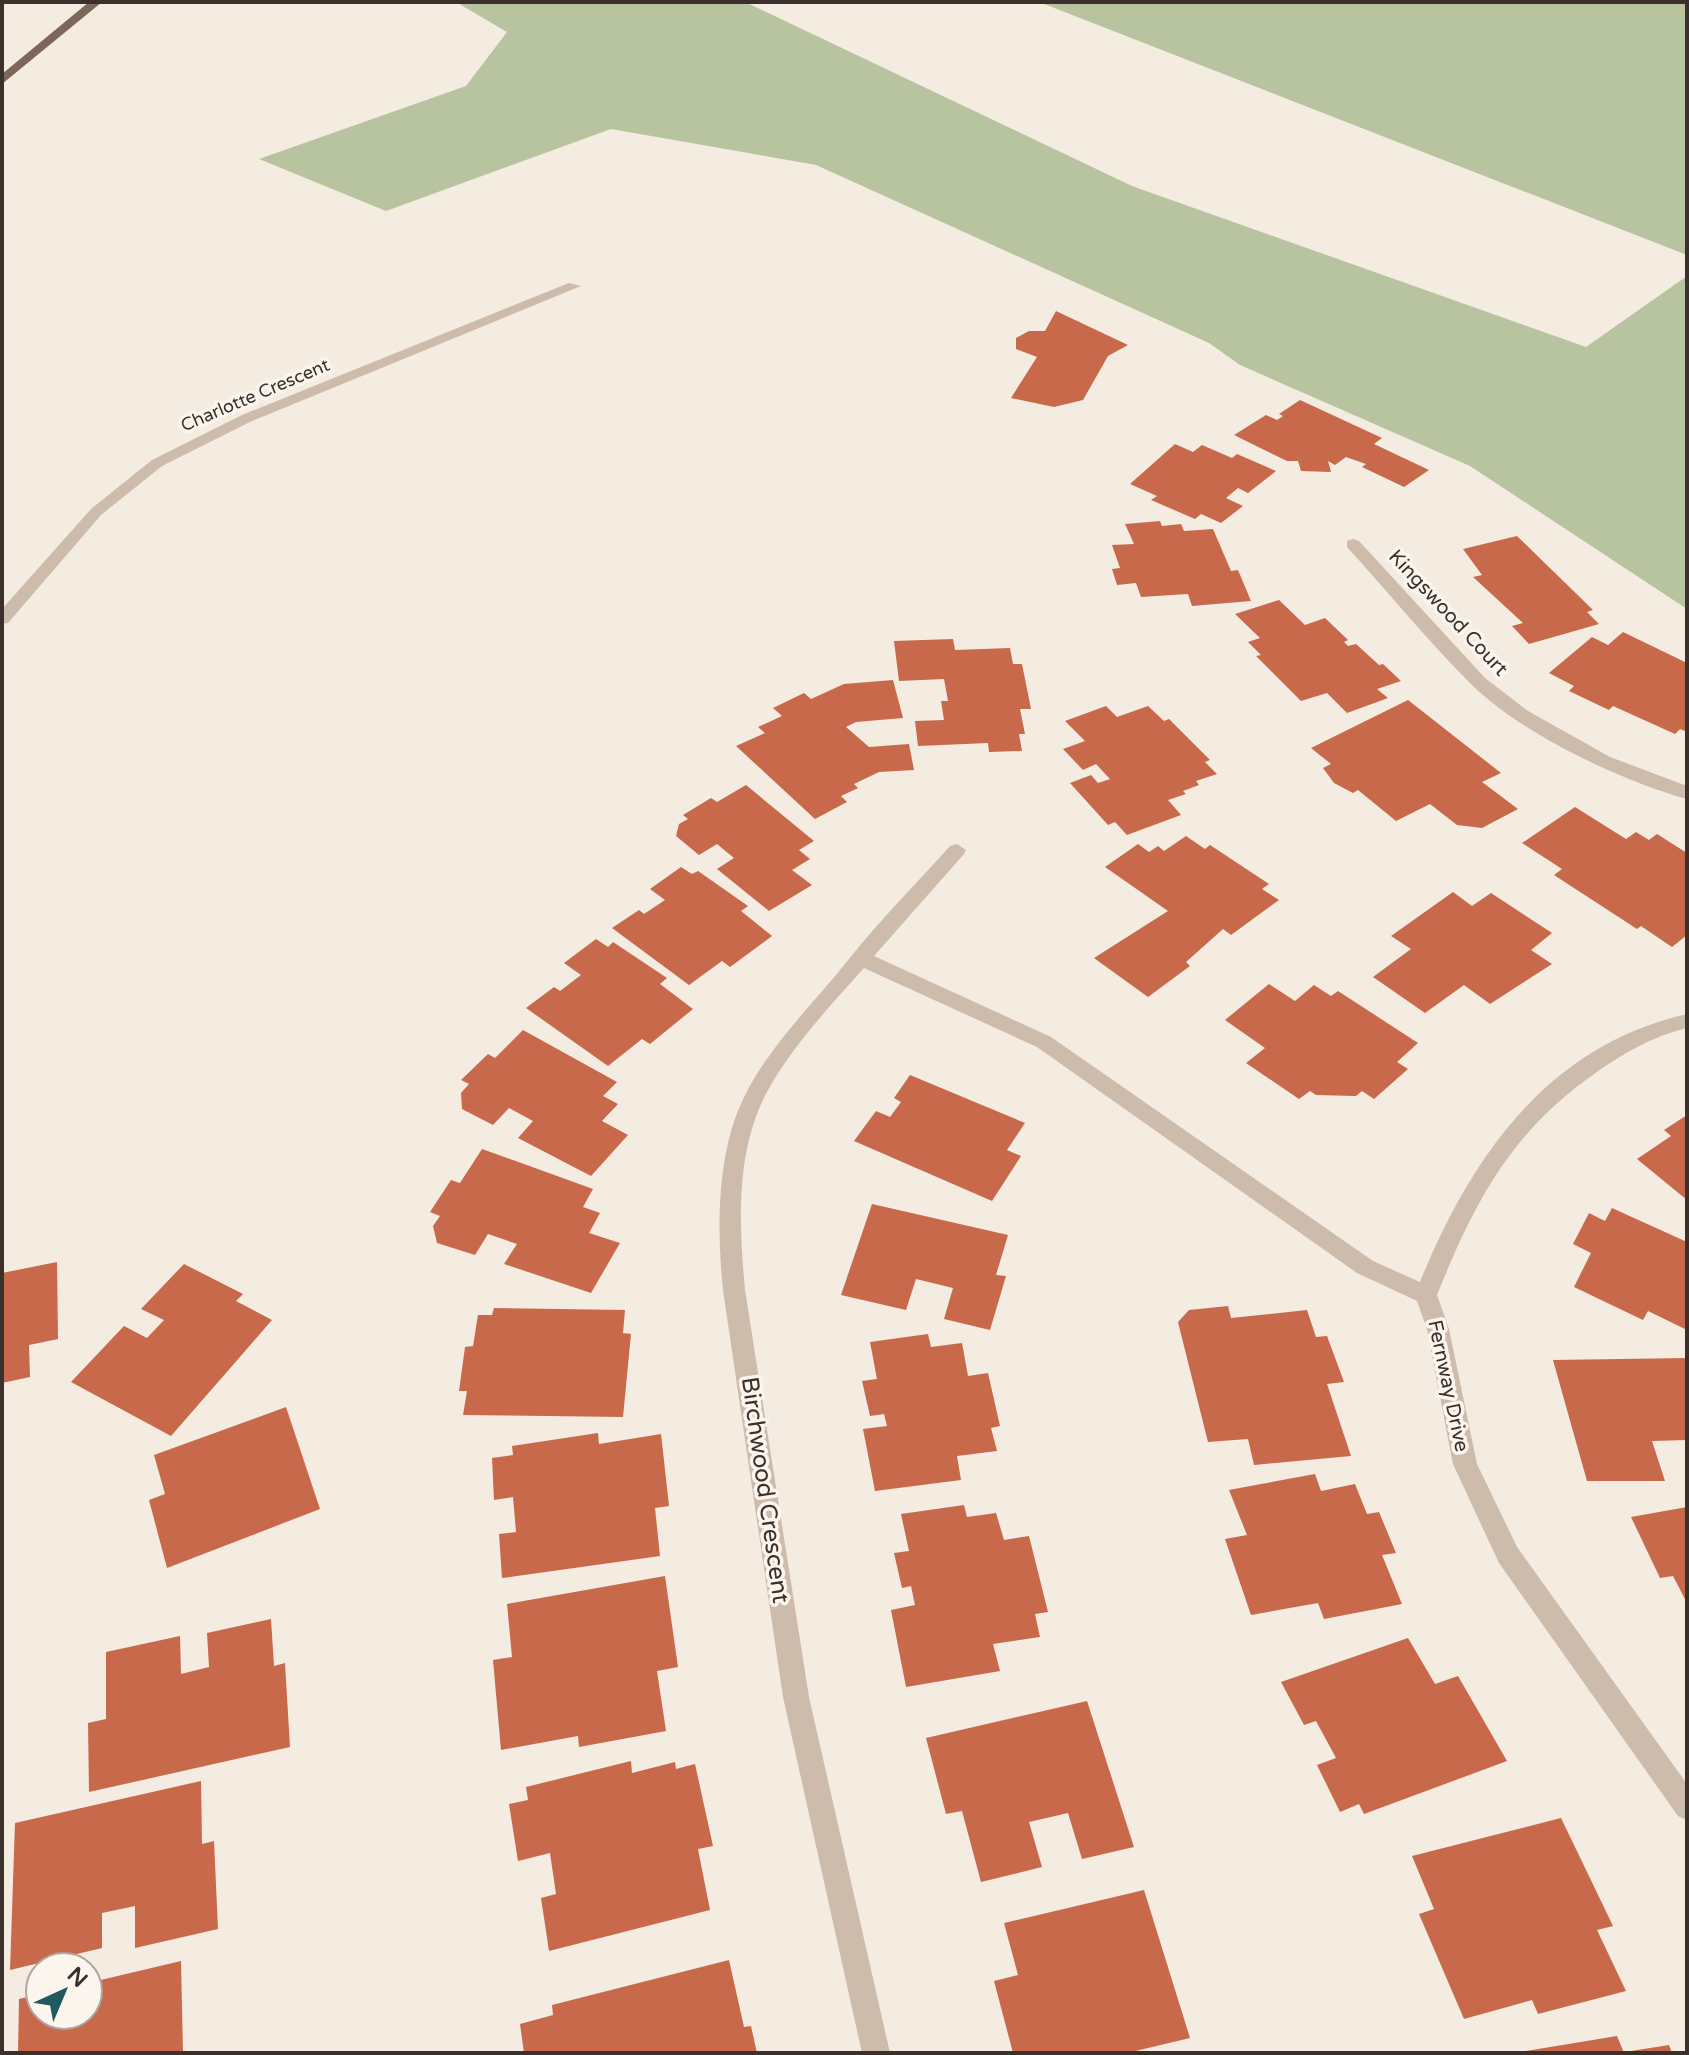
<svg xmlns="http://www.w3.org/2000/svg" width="1689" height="2055" font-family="'Varela Round',sans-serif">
	<rect width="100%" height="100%" fill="#f4ebe1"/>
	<path fill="#b8c4a0" d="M 456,2 L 745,2 L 1132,186 L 1586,347 L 1687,276 L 1687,609 L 1470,466 L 1240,365 L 1209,343 L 816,165 L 611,129 L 386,211 L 259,159 L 466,86 L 507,32 Z
		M 1039,2 L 1687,2 L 1687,255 Z"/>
	<path fill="#c8694b" d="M 1056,311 L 1128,345 L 1108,356 L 1083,400 L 1054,407 L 1011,398 L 1037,357 L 1016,349 L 1016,338 L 1029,331 L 1045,331 Z
		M 1300,400 L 1382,438 L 1374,444 L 1429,470 L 1404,487 L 1362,467 L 1366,464 L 1346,457 L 1335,465 L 1328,461 L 1331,472 L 1301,471 L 1298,461 L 1287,461 L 1234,435 L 1266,415 L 1277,420 L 1283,416 L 1279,414 Z
		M 1175,444 L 1193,452 L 1202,445 L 1232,458 L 1237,454 L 1276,471 L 1248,493 L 1238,488 L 1226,498 L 1243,506 L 1221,523 L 1201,514 L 1195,519 L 1151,500 L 1157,496 L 1130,484 Z
		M 1160,521 L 1162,526 L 1181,524 L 1184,531 L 1213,529 L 1231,571 L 1238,570 L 1251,601 L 1192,606 L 1188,594 L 1141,597 L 1136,583 L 1117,585 L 1112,569 L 1120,568 L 1112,545 L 1134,544 L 1125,524 Z
		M 1517,536 L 1593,610 L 1587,612 L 1599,624 L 1529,644 L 1512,626 L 1523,623 L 1473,577 L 1482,575 L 1463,549 Z
		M 1279,600 L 1305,625 L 1325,618 L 1348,640 L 1344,642 L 1348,646 L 1356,644 L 1379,665 L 1383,664 L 1401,681 L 1377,689 L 1388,698 L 1347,713 L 1327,693 L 1301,701 L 1256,656 L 1261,655 L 1248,642 L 1260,638 L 1235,614 Z
		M 1623,632 L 1687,663 L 1687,732 L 1680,729 L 1675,734 L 1613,706 L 1609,710 L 1569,691 L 1574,686 L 1549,673 L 1592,637 L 1608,645 Z
		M 953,639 L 955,650 L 1010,648 L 1013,664 L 1022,664 L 1031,709 L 1020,709 L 1025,734 L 1019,734 L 1022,751 L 989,752 L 988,743 L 918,746 L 915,721 L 944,720 L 941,701 L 948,701 L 944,679 L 899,681 L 894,641 Z
		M 893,680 L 903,718 L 856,722 L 846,727 L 869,747 L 909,744 L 914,770 L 879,772 L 854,784 L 858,788 L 841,796 L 847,802 L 815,819 L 736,746 L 765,733 L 758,727 L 782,716 L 773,708 L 804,693 L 811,699 L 844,684 Z
		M 1408,700 L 1501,773 L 1482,782 L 1518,809 L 1482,828 L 1457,825 L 1430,804 L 1396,821 L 1358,790 L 1353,793 L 1334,783 L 1323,768 L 1331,764 L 1311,748 Z
		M 1106,706 L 1117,717 L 1148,706 L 1164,721 L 1169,719 L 1210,760 L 1205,762 L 1217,774 L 1196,781 L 1199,785 L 1183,791 L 1186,794 L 1168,800 L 1181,815 L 1127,835 L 1115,822 L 1108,825 L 1070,783 L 1091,775 L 1098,783 L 1110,779 L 1096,764 L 1083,770 L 1063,749 L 1085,741 L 1065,721 Z
		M 746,785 L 814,841 L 799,850 L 810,859 L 792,870 L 812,885 L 769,911 L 717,869 L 734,858 L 717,844 L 699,855 L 676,836 L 679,824 L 688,819 L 683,815 L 711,798 L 717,802 Z
		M 1575,807 L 1626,839 L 1636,832 L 1649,840 L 1657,834 L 1687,853 L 1687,935 L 1672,947 L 1641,926 L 1637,929 L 1554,875 L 1562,869 L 1522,843 Z
		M 1186,836 L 1205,849 L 1210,845 L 1269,884 L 1262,889 L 1279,900 L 1231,935 L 1223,929 L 1186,962 L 1190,966 L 1148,997 L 1094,958 L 1168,911 L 1105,867 L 1138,844 L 1149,852 L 1158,846 L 1164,851 Z
		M 681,867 L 692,874 L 698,871 L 748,906 L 741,911 L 772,936 L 730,967 L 722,961 L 689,985 L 612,928 L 639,910 L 644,914 L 665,900 L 650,889 Z
		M 1453,892 L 1472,906 L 1491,893 L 1552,933 L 1531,950 L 1552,964 L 1490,1004 L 1464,985 L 1425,1013 L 1373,977 L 1411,949 L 1391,936 Z
		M 596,939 L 608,947 L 613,942 L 667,978 L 660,984 L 693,1009 L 650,1044 L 642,1039 L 608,1066 L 526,1008 L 554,987 L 560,991 L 581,975 L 564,963 Z
		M 1269,984 L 1295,1001 L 1314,985 L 1331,996 L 1338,991 L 1418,1043 L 1397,1062 L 1408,1069 L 1374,1099 L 1362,1091 L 1356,1096 L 1316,1095 L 1310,1091 L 1299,1099 L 1246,1063 L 1265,1048 L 1225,1020 Z
		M 523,1030 L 617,1082 L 603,1096 L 618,1104 L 602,1121 L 628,1135 L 591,1176 L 518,1138 L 533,1121 L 509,1108 L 493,1125 L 462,1109 L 461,1093 L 469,1084 L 461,1080 L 488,1054 L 495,1058 Z
		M 910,1075 L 1025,1123 L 1007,1150 L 1021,1156 L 992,1201 L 854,1141 L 876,1111 L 890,1117 L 901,1102 L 894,1098 Z
		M 1687,1115 L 1687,1200 L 1637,1159 L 1671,1136 L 1664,1130 Z
		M 482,1149 L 593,1189 L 583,1207 L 600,1213 L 589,1233 L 620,1243 L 591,1293 L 504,1264 L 517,1244 L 488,1234 L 475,1255 L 437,1243 L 433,1226 L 440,1216 L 430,1212 L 451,1180 L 460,1183 Z
		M 872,1204 L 1008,1235 L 996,1275 L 1006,1276 L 990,1330 L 944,1319 L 953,1288 L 916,1279 L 906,1310 L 841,1295 Z
		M 1612,1208 L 1687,1242 L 1687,1330 L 1648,1311 L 1643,1320 L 1574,1287 L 1591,1253 L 1573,1244 L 1589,1213 L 1605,1221 Z
		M 57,1262 L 58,1339 L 29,1345 L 30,1377 L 2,1383 L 2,1273 Z
		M 184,1264 L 243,1294 L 236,1301 L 272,1320 L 171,1436 L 71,1382 L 124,1326 L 147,1338 L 164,1320 L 141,1309 Z
		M 1228,1306 L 1231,1318 L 1307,1310 L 1316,1337 L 1327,1336 L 1344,1382 L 1327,1384 L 1351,1456 L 1254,1465 L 1248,1439 L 1208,1442 L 1178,1322 L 1189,1310 Z
		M 494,1308 L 625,1310 L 623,1333 L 631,1334 L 623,1417 L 463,1415 L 467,1391 L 459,1391 L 465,1347 L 473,1346 L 478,1315 L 492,1315 Z
		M 928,1334 L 931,1347 L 962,1343 L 968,1376 L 988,1373 L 1000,1426 L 991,1428 L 997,1451 L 957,1456 L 961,1480 L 875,1491 L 863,1429 L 887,1426 L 884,1414 L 870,1416 L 862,1381 L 877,1379 L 870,1342 Z
		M 1687,1358 L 1687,1440 L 1652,1441 L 1665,1481 L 1587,1481 L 1553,1360 Z
		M 286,1407 L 320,1509 L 167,1568 L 149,1500 L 165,1494 L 154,1455 Z
		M 598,1433 L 599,1444 L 661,1434 L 669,1506 L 655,1508 L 660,1556 L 502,1578 L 499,1534 L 516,1532 L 513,1497 L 494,1500 L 492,1458 L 513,1455 L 512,1446 Z
		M 1315,1474 L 1321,1491 L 1355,1484 L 1367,1514 L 1379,1512 L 1396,1553 L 1382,1555 L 1402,1604 L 1324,1619 L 1318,1603 L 1251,1615 L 1225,1539 L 1247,1535 L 1229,1490 Z
		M 964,1505 L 967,1517 L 996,1513 L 1004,1540 L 1029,1536 L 1048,1612 L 1035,1614 L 1040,1637 L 993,1644 L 1000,1671 L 906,1687 L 891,1610 L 915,1605 L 911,1586 L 902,1588 L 894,1553 L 909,1551 L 901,1514 Z
		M 1687,1507 L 1687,1603 L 1673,1576 L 1660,1578 L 1631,1517 Z
		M 665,1576 L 678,1667 L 657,1671 L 666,1731 L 579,1747 L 578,1736 L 501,1750 L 493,1660 L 512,1657 L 507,1604 Z
		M 271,1619 L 274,1666 L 285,1663 L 290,1747 L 89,1792 L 88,1723 L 106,1719 L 106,1652 L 180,1636 L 181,1674 L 209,1667 L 207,1633 Z
		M 1408,1638 L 1435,1684 L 1458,1676 L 1507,1761 L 1364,1814 L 1359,1804 L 1340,1812 L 1317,1765 L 1336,1758 L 1316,1721 L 1304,1725 L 1281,1682 Z
		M 1087,1701 L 1134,1847 L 1082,1859 L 1068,1813 L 1029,1822 L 1042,1867 L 981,1882 L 962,1811 L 946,1814 L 926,1738 Z
		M 631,1761 L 632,1773 L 675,1762 L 676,1769 L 695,1764 L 713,1846 L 698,1849 L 710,1910 L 549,1951 L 541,1898 L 556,1894 L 550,1853 L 518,1861 L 509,1804 L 528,1800 L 526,1787 Z
		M 201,1781 L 202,1844 L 214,1841 L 218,1929 L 135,1948 L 135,1906 L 102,1913 L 102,1948 L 10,1970 L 15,1823 Z
		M 1561,1818 L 1613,1926 L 1597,1930 L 1626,1991 L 1538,2014 L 1532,2000 L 1464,2019 L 1419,1914 L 1434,1909 L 1412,1856 Z
		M 1144,1890 L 1190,2038 L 1127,2053 L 1013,2053 L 994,1981 L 1018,1975 L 1004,1923 Z
		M 729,1960 L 744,2027 L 751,2026 L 757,2053 L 524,2053 L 520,2024 L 553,2015 L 552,2005 Z
		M 181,1961 L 183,2053 L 18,2053 L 19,1999 L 40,1994 L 40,2015 L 88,2015 L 88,1983 Z
		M 1617,2036 L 1624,2053 L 1526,2053 L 1526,2051 Z
		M 1669,2045 L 1672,2053 L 1631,2053 L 1631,2051 Z"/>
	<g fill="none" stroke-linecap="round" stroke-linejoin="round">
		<path fill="#cdbbac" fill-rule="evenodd" d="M 569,283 L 581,286 L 252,421 L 162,466 L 101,515 L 8,623 L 2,624 L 2,609 L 91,509 L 152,460 L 242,415 Z
			M 1353,539 L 1359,541 L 1485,678 L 1528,711 L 1610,757 L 1687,786 L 1687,799 C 1621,781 1520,733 1471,684 C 1428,641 1389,593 1347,547 L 1347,541 Z
			M 957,844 L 966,850 L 964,854 L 874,956 L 1051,1037 L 1373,1261 L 1420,1282 C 1471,1157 1547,1046 1687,1014 L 1687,1028 C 1653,1036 1622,1054 1594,1074 C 1511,1132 1474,1203 1437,1295 L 1449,1329 L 1477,1464 L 1517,1547 L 1687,1784 L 1687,1820 L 1678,1816 L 1499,1563 L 1453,1464 L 1427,1329 L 1417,1301 L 1357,1273 L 1037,1047 L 864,968 C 830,1006 794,1044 768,1090 C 735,1150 739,1224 745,1290 L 809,1697 L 890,2053 L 862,2053 L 783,1697 L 723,1290 C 718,1239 717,1189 729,1139 C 747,1065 804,1016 849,959 C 880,920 917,883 950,846 Z"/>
		<path fill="#7d675c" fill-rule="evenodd" d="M 89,2 L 102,2 L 2,84 L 2,74 Z"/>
	</g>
	<g text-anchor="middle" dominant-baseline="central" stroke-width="7" stroke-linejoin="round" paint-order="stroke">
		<g font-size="18" fill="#3b302b" stroke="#fbf5ee">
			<text transform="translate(255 395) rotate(-23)">Charlotte Crescent</text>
		</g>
		<g font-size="20" fill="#3b302b" stroke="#fbf5ee">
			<text transform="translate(1448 613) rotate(47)">Kingswood Court</text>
			<text transform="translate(1448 1386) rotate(78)">Fernway Drive</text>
		</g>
		<g font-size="24" fill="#3b302b" stroke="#fbf5ee">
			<text transform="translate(765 1490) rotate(82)">Birchwood Crescent</text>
		</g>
	</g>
	<rect width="1689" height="2055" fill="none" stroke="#3b302b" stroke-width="8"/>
	<g transform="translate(64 1991) rotate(44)"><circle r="38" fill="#fbf5ee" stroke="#aea6a0" stroke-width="2"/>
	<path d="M0-6L14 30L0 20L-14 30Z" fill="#1f5a5e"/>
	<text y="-12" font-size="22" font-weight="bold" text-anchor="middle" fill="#3b302b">N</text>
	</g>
</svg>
